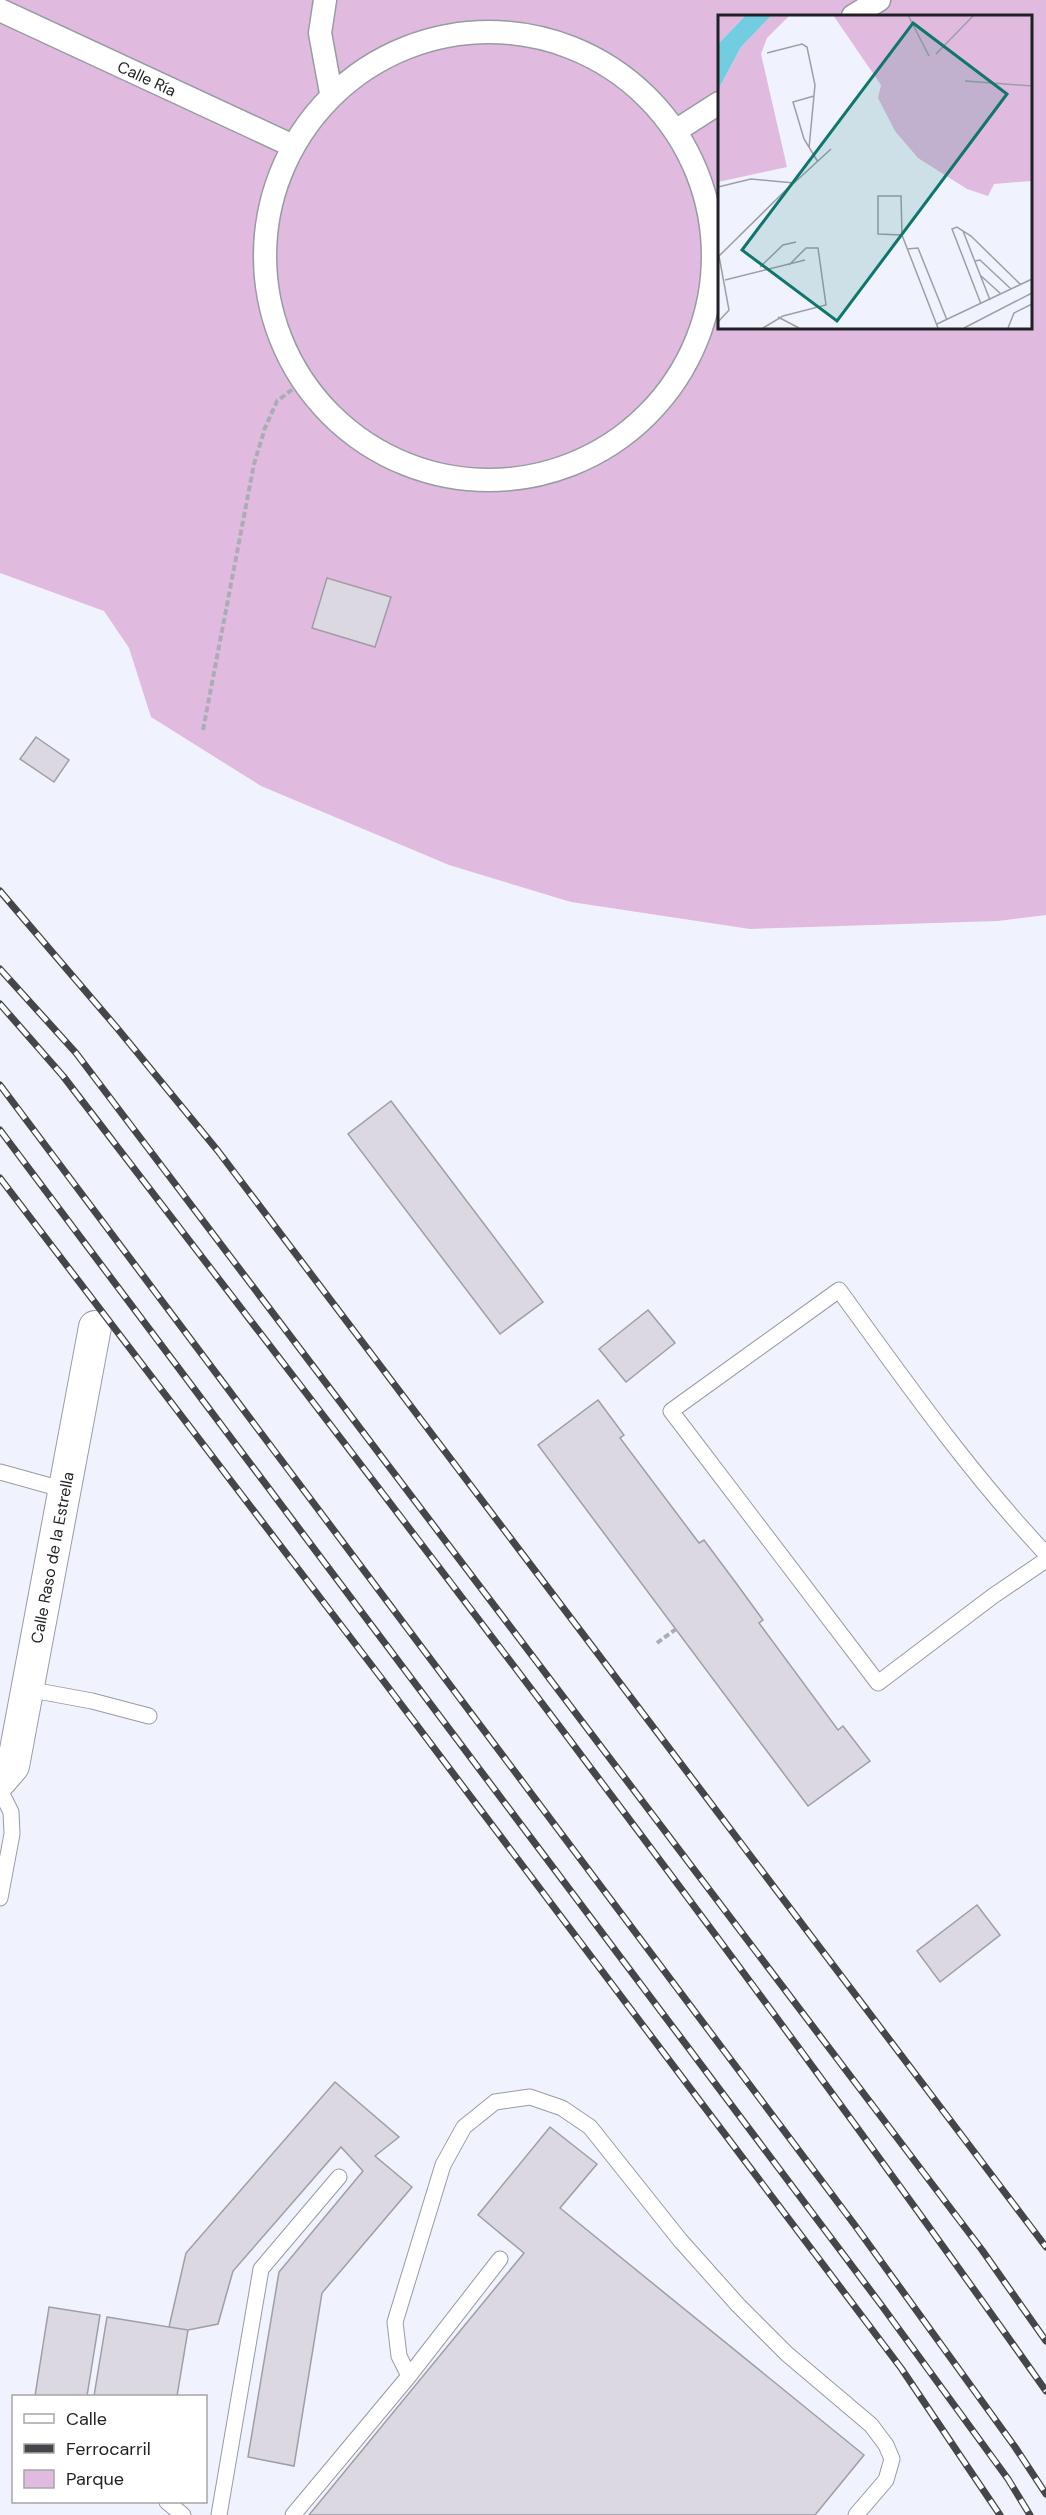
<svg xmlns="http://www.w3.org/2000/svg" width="1046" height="2515" font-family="'DM Sans',sans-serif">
	<rect width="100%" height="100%" fill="#f0f3fd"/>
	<path fill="#e1bae0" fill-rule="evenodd" d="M 0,0 L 1046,0 L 1046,915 L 998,921 L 750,929 L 571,902 L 449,865 L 261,786 L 151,717 L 129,648 L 104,611 L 0,573 ZM 719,16 L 1030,16 L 1030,327 L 719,327 Z"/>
	<path fill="#dbd8e2" stroke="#9f9da6" stroke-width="1.5" d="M 327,578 L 391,597 L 375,647 L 312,628 Z
		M 36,737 L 69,760 L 54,782 L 20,759 Z
		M 391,1101 L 543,1302 L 500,1334 L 348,1134 Z
		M 648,1310 L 675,1343 L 626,1382 L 599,1349 Z
		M 598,1400 L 624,1435 L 620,1438 L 699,1543 L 704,1540 L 736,1583 L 763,1620 L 759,1623 L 838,1730 L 843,1726 L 870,1761 L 808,1806 L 538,1445 Z
		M 977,1905 L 1000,1935 L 940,1982 L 917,1951 Z
		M 335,2082 L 399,2137 L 375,2156 L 412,2187 L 322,2293 L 294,2466 L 248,2457 L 279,2272 L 363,2171 L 341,2147 L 233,2271 L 218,2324 L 188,2330 L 169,2327 L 186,2253 Z
		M 550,2127 L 597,2164 L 560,2208 L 864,2455 L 815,2515 L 309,2515 L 524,2253 L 478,2215 Z
		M 49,2307 L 100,2315 L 87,2396 L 35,2396 Z
		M 107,2317 L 188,2330 L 177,2396 L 94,2396 Z"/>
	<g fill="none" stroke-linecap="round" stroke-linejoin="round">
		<defs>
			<path id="service" d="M 0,1472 L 65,1490
				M 1046,1554 C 969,1472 905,1381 839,1290 L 671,1411 L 878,1683 L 993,1596 L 1046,1560
				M 27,1689 L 92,1701 L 149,1716
				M 0,1790 L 11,1812 L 12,1834 L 0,1898
				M 409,2376 L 399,2356 L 395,2322 L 443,2165 L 464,2127 L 495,2102 L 530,2097 L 562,2108 L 590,2127 L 680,2240 L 738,2305 L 787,2354 L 871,2425 L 886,2445 L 892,2459 L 886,2480 L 856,2515
				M 167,2502 L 183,2515
				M 219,2515 L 261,2269 L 339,2177
				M 293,2515 L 409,2376 L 500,2259"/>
			<g id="pedestrian">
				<path d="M 325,0 L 320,33 L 331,93"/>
				<path id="s1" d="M 0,10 L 293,146"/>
				<path d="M 853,16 L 879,0"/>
				<circle cx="489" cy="256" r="224"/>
				<path d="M 677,130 L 719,103"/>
			</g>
			<g id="minor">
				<path id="s2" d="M 0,1781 L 13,1766 L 95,1327"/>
			</g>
		</defs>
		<use href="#service" stroke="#979ba4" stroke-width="17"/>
		<use href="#pedestrian" stroke="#979ba4" stroke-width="25"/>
		<use href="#minor" stroke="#979ba4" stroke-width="34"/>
		<path stroke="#abadb5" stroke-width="4" stroke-dasharray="6 3" stroke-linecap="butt" d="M 203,730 L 254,464 L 265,428 L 277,401 L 301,383
			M 657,1643 L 676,1629"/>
		<use href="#service" stroke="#fff" stroke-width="15"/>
		<use href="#pedestrian" stroke="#fff" stroke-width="22"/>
		<use href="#minor" stroke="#fff" stroke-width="32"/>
		<defs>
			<path id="rail" d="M 0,891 L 117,1028 L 218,1151 L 1046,2247
				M 0,969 L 76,1053 L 982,2250 L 1046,2341
				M 0,1004 L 63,1076 C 396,1510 730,1943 1046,2391
				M 0,1085 L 854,2224 L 1015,2447 L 1046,2494
				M 0,1130 L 882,2306 L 1008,2479 L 1030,2515
				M 0,1178 L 382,1679 L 901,2368 L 1000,2515"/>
		</defs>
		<use href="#rail" stroke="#44464a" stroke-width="7"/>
		<use href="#rail" stroke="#fff" stroke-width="4.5" stroke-dasharray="14" stroke-linecap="butt"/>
	</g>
	<g text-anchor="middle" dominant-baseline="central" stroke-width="5" stroke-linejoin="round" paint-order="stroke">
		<g font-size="16" fill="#1f2124" stroke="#fff">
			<text stroke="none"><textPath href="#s1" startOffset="162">Calle Ría</textPath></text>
			<text stroke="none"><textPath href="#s2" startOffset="232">Calle Raso de la Estrella</textPath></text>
		</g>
	</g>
	<g transform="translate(718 15)">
		<rect width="314" height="314" fill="#f0f3fd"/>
		<path d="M 0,0 L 28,0 L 0,29 ZM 54,0 L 72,0 L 49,23 L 43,39 L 69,152 L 0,167 L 0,75 L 23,32 ZM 115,0 L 313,0 L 313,166 L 276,169 L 270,181 L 249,174 L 200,143 L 177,116 L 160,83 L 163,70 Z" fill="#e1bae0"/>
		<path d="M 28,0 L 54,0 L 23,32 L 0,75 L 0,29 Z" fill="#73cde0"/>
		<path fill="none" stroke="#9c9fa6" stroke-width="1.5" d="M 190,0 L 211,41M 49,38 L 84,29 L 89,32 L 97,70 L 91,133M 218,39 L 256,0M 247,66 L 314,71M 96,81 L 75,87 L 86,124 L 100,147M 0,172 L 33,164 L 76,168 L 113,134M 245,216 L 272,285M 184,220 L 160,219 L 160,181 L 183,181 L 184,220 L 220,313M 189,234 L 200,233 L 229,305M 0,242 L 74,169M 257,246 L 262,245 L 293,274M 42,252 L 65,230 L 78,227M 262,260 L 283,279M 7,265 L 87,245M 263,289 L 234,214 L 239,212 L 253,221 L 303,270M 60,302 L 81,313M 0,307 L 11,295 L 1,241M 219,309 L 314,264M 45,313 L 65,301 L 108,290 L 100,233 L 88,233 L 71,250M 246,313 L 314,278M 290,313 L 296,298 L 314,289"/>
		<path fill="#0f766e" fill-opacity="0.15" stroke="#0f766e" stroke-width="3" d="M 195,8 L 289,79 L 119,306 L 24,235 Z"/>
		<rect width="314" height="314" fill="none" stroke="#1f2124" stroke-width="3"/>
	</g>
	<rect x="12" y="2395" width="195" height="108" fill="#ffffff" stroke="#a5a6a7" stroke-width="1.5"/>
	<rect x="24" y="2414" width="30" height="9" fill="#ffffff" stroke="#a5a6a7" stroke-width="1.5"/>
	<text x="66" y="2425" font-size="18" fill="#1f2124">Calle</text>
	<rect x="24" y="2444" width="30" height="9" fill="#44464a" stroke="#a5a6a7" stroke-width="1.5"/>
	<text x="66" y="2455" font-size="18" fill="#1f2124">Ferrocarril</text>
	<rect x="24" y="2470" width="30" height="18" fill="#e1bae0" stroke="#a5a6a7" stroke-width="1.5"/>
	<text x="66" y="2485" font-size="18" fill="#1f2124">Parque</text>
</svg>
